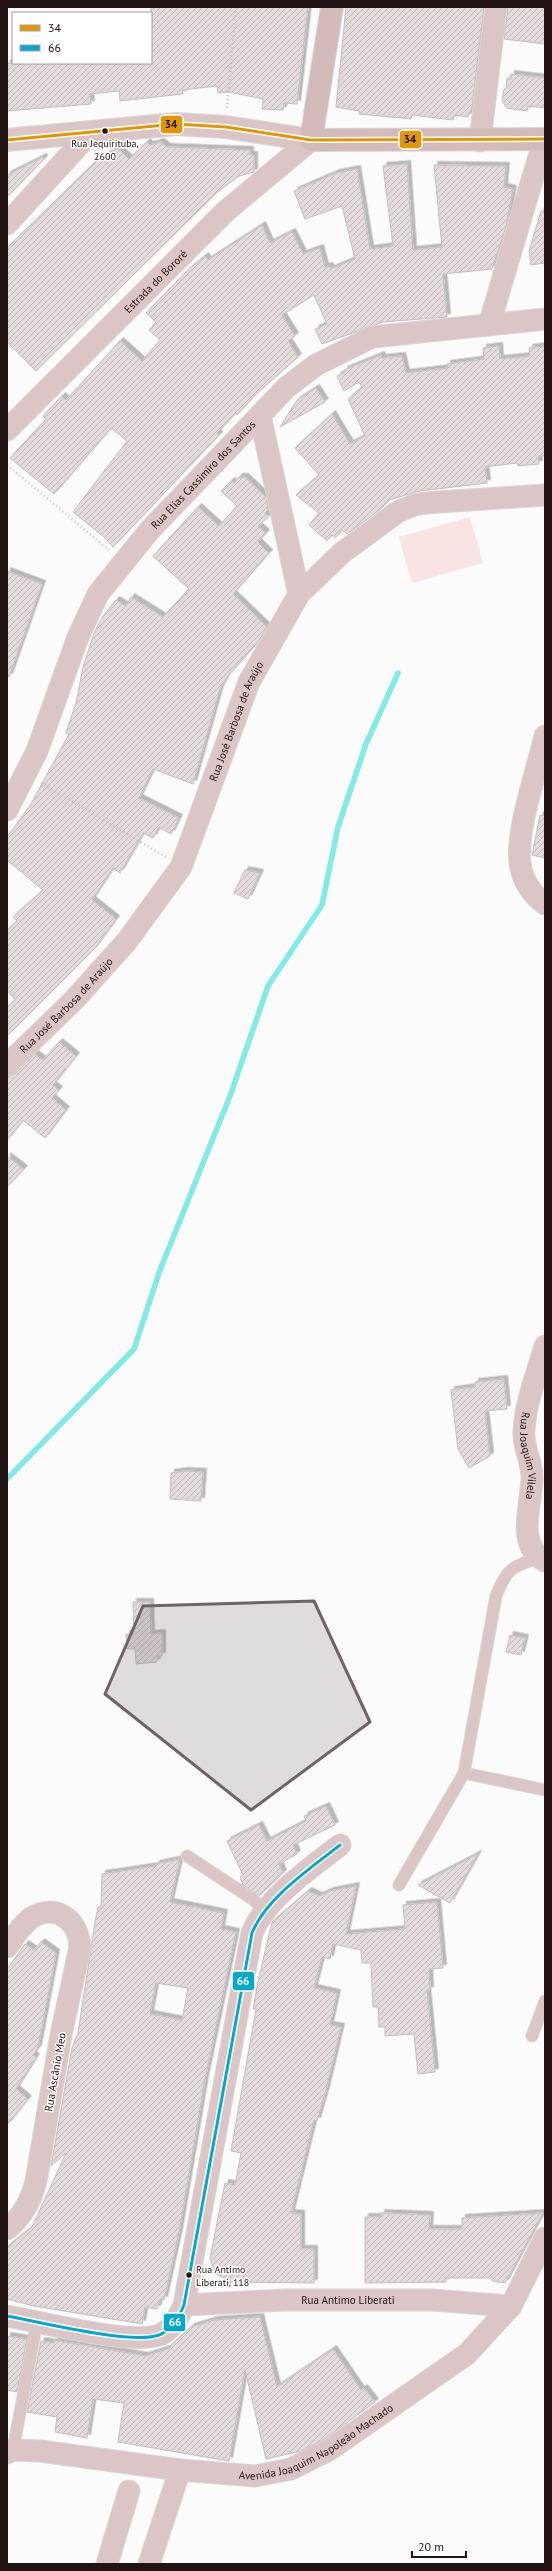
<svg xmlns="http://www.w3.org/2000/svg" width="552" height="2571" font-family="'PT Sans',sans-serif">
	<defs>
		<pattern id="building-hatch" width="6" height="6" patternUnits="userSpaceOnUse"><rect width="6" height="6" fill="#e3dbdb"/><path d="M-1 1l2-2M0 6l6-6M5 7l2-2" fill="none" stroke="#c2bbbb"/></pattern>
		<filter id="shadow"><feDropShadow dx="3.5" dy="-3.5" stdDeviation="0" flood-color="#0004"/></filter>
	</defs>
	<rect width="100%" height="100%" fill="#fbfbfb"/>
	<path fill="#fae3e3" d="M 470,517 L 483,563 L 412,583 L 399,537 Z"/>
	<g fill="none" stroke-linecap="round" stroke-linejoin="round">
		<path stroke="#7eebe5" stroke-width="5.5" d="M 7,1479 L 134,1349 L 160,1270 L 230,1096 L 268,986 L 322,905 L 338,827 L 366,744 L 398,673"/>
	</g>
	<path fill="url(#building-hatch)" stroke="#c5bebe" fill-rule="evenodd" filter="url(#shadow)" d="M 151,7 L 308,7 L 297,104 L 284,103 L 283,110 L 262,109 L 263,99 L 229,92 L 218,93 L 217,86 L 182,90 L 183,94 L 120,101 L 119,91 L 90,94 L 91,104 L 7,111 L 7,63 L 151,63 Z
		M 346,7 L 484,7 L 472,107 L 468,117 L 454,115 L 453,120 L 412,115 L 411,119 L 359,114 L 359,111 L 336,107 Z
		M 508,7 L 545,7 L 545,44 L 504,39 Z
		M 511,74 L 545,78 L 545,108 L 528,106 L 527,111 L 507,108 L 502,101 L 504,89 L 506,89 L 507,78 L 511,79 Z
		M 147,142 L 150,145 L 161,142 L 167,147 L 250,150 L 250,155 L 254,155 L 254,172 L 239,176 L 215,194 L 36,371 L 7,342 L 7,248 L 95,162 L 118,148 L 129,159 Z
		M 43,157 L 44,159 L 7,197 L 7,175 Z
		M 407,164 L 413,250 L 442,247 L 434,165 L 506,166 L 504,187 L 513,189 L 506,227 L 492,269 L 443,274 L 447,317 L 383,322 L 322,344 L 315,329 L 327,324 L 314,295 L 282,315 L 295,336 L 288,341 L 298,357 L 255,395 L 237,415 L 236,413 L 217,433 L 219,435 L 113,547 L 104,537 L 73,512 L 127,441 L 111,428 L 54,494 L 10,458 L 46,419 L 43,416 L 62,396 L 66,400 L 120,341 L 142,361 L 160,340 L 149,330 L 156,322 L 146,313 L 189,269 L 205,256 L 208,260 L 262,225 L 270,243 L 292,232 L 303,254 L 320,248 L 325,267 L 329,266 L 331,269 L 355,259 L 342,206 L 305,219 L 294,191 L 336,173 L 357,169 L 370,249 L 393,246 L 383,166 Z
		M 541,211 L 545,212 L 545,263 L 531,265 L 529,251 Z
		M 499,346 L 500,359 L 530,356 L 529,348 L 545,346 L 545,456 L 538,456 L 539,464 L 518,466 L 517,463 L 485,467 L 487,483 L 420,491 L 389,500 L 381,509 L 347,534 L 342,530 L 335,538 L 332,535 L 327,541 L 309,525 L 319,513 L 296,495 L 319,475 L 295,448 L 332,414 L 350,444 L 365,436 L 348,399 L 362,387 L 359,382 L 344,391 L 337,376 L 345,372 L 344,370 L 381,355 L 382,358 L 402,356 L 406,373 L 448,368 L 447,364 L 484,359 L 483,348 Z
		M 316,388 L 325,402 L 280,427 L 297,400 Z
		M 239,477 L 245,477 L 266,497 L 268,510 L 265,513 L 268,517 L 258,526 L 266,533 L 258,542 L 269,553 L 233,594 L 267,627 L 258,642 L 226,678 L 220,689 L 193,784 L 153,769 L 139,798 L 179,818 L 171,834 L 159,827 L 153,838 L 143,833 L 120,873 L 113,868 L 92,900 L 116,919 L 94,949 L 7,1036 L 7,1007 L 15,1000 L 7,990 L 7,930 L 17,921 L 13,917 L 43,890 L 7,860 L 7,837 L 31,804 L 69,734 L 66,733 L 76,703 L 83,667 L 94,633 L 103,616 L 116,600 L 126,606 L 131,597 L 163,617 L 189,589 L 153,556 L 198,507 L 219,526 L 237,506 L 221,491 L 231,481 L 234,483 Z
		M 7,571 L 42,584 L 9,677 L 7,677 Z
		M 540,815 L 545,816 L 545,858 L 532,855 Z
		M 245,870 L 260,873 L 248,899 L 234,893 Z
		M 59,1042 L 76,1056 L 53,1085 L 59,1090 L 52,1098 L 66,1110 L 45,1138 L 23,1120 L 7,1140 L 7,1077 L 15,1074 L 35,1054 L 43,1060 Z
		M 7,1156 L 24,1169 L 7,1187 Z
		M 504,1379 L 507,1409 L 485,1411 L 490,1456 L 469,1468 L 458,1449 L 451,1390 L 475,1387 L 475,1382 Z
		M 185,1471 L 203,1472 L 201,1501 L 170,1499 L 171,1473 Z
		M 133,1602 L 150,1602 L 151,1634 L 162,1633 L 162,1656 L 157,1656 L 157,1662 L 136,1664 L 135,1649 L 127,1649 L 126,1634 L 134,1634 Z
		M 510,1635 L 525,1638 L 521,1655 L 506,1652 Z
		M 326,1806 L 335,1825 L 293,1845 L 297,1854 L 279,1864 L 283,1873 L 259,1896 L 243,1885 L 240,1877 L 243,1875 L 227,1841 L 259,1825 L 267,1841 L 306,1821 L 304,1816 Z
		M 478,1854 L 450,1903 L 418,1885 Z
		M 180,1859 L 170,1902 L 224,1913 L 221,1929 L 236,1932 L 205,2079 L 179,2232 L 164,2300 L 160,2299 L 157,2309 L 145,2307 L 142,2324 L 34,2306 L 7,2299 L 7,2247 L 32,2227 L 66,2153 L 51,2166 L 72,2048 L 78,2033 L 95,1922 L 98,1907 L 101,1907 L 102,1874 L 156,1866 L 156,1864 ZM 156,1983 L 188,1988 L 182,2020 L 150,2014 Z
		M 356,1886 L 346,1934 L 405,1929 L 403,1905 L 437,1902 L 443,1968 L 429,1969 L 430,1990 L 427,1990 L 435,2072 L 418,2074 L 414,2034 L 385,2036 L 385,2027 L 379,2027 L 378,2007 L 373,2007 L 371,1963 L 362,1963 L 361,1950 L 333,1944 L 330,1959 L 322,1957 L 314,1988 L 337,1993 L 330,2025 L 341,2027 L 326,2090 L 317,2121 L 314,2120 L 291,2213 L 301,2214 L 301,2249 L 314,2249 L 314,2283 L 230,2282 L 215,2273 L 210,2258 L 225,2183 L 235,2185 L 241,2153 L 231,2151 L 256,2009 L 253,2009 L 258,1981 L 272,1922 L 308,1891 L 319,1896 L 330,1891 Z
		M 41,1942 L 56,1953 L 38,2048 L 33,2055 L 36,2057 L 16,2089 L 28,2099 L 7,2125 L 7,1969 L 25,1944 L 34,1950 Z
		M 381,2213 L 430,2215 L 429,2229 L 462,2229 L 462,2218 L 543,2213 L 505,2283 L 492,2281 L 492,2278 L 446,2278 L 446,2282 L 365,2283 L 365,2217 L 381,2217 Z
		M 260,2317 L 277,2387 L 333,2349 L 361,2390 L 364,2388 L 375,2402 L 323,2440 L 301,2451 L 266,2459 L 245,2370 L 229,2461 L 118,2442 L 124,2403 L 93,2399 L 87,2438 L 55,2432 L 57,2417 L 27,2412 L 41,2341 L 54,2343 L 54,2340 L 145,2356 L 170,2348 L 171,2345 L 191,2327 L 214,2320 Z
		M 7,2336 L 27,2339 L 17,2392 L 7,2390 Z"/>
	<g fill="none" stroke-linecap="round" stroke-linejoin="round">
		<defs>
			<path id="service" d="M 464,1773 L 496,1596 C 506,1570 512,1565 540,1558
				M 187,1856 L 254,1900 L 264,1911
				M 399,1885 L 464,1773 L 545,1790
				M 532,2036 L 545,2001
				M 13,2450 L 37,2322"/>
			<g id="minor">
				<path d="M 480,141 L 496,7"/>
				<path d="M 7,224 L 90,133"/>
				<path d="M 489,325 L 544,140"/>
				<path d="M 260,415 L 299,594"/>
				<path id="s1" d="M 7,430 L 226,211 L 311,140"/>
				<path d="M 545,736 C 537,771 516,829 520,863 C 522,880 532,895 545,904"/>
				<path id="s2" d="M 7,810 L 37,751 L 78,637 L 98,594 L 149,531 L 287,387 L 316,365 L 372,337 L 545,319"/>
				<path id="s3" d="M 7,1065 L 75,999 L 127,941 L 181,867 L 249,682 L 299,594 L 343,552 L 399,511 L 417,504 L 439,502 L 545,495"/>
				<path id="s4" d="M 545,1346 C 537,1374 525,1403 524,1432 C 523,1447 532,1462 532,1477 C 532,1504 515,1545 545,1561"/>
				<path d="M 7,1947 C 14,1936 21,1926 31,1918 C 56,1902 79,1921 80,1947 L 61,2035 L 36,2181 C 31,2201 23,2216 7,2229"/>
				<path id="s5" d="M 184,2305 L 285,2300 L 432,2300 L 511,2306"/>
				<path d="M 7,2316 C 40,2322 132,2345 159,2335 C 172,2330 179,2317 184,2305 L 252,1933 C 266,1898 311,1868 340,1845"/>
				<path id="s6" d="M 7,2453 L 13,2450 L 40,2451 L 180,2470 L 255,2476 L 291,2469 L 329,2450 L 467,2354 L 511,2306 L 545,2238"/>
				<path d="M 107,2564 L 129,2491"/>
				<path d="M 149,2564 L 180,2470"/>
			</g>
			<path id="tertiary" d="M 7,140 L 176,124 L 226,127 L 311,140"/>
			<path id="secondary" d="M 332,7 L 311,140 L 545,139"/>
		</defs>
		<use href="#service" stroke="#d8d6d6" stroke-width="13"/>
		<use href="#minor" stroke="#d8d6d6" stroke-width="23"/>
		<use href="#tertiary" stroke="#d8d6d6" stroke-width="24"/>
		<use href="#secondary" stroke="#d8d6d6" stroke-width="24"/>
		<path stroke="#cbbfbf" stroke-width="2.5" stroke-dasharray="1 3" stroke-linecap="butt" d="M 227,108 L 236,7
			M 7,465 L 109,550
			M 41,783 L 166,857"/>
		<use href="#service" stroke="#dcc5c6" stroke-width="11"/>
		<use href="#minor" stroke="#dcc5c6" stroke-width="21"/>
		<use href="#tertiary" stroke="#dcc5c6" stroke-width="22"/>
		<use href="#secondary" stroke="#d3babb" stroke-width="22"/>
		<defs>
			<path id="bus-1" d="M 7,140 L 176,124 L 226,127 L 311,140 L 545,139"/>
			<path id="bus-2" d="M 7,2316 C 40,2322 132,2345 159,2335 C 172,2330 179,2317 184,2305 L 252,1933 C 266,1898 311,1868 340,1845"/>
		</defs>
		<use href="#bus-1" stroke="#fff" stroke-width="6"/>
		<use href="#bus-2" stroke="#fff" stroke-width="6"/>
		<use href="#bus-1" stroke="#e29702" stroke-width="3"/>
		<use href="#bus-2" stroke="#00a9ce" stroke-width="3"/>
	</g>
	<path fill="#6d6464" fill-opacity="0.2" stroke="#6d6464" stroke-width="3" stroke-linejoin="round" d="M 314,1601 L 370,1722 L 251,1810 L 105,1694 L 143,1606 Z"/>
	<g fill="#211213" stroke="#fff" stroke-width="1.5">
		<circle cx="105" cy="131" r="3.5"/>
		<circle cx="189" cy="2275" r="3.5"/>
	</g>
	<g text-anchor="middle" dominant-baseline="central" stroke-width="3" stroke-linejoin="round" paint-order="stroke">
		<g font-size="10" fill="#211213" stroke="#fff">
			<text x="105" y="143">Rua Jequirituba,<tspan x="105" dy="13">2600</tspan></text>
			<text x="196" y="2269" text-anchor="start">Rua Antimo<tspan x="196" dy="13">Liberati, 118</tspan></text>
		</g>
		<g font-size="11" fill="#211213" stroke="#fff">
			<text stroke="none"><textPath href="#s1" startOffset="210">Estrada do Bororé</textPath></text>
			<text stroke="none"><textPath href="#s2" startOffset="394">Rua Elias Cassimiro dos Santos</textPath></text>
			<text stroke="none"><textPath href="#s3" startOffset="420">Rua José Barbosa de Araújo</textPath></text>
			<text stroke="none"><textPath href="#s3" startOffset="84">Rua José Barbosa de Araújo</textPath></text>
			<text stroke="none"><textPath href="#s4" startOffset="113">Rua Joaquim Vilela</textPath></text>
			<text transform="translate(55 2072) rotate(-80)">Rua Ascânio Meo</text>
			<text stroke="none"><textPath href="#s5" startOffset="164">Rua Antimo Liberati</textPath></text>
			<text stroke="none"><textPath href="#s6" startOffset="320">Avenida Joaquim Napoleão Machado</textPath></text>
		</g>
	</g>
	<g stroke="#fff" stroke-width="1.5">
		<rect x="160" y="115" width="23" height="19" rx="4" fill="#e29702"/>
		<rect x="399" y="130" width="23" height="19" rx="4" fill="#e29702"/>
		<rect x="232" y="1971" width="23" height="20" rx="4" fill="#00a9ce"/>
		<rect x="163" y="2313" width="23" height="19" rx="4" fill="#00a9ce"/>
	</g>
	<g font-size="11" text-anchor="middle" font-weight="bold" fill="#fff">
		<text x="243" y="1985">66</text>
		<text x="175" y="2326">66</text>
	</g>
	<g font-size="11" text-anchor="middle" font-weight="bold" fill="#111">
		<text x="171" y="128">34</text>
		<text x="410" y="143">34</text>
	</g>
	<rect width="552" height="2571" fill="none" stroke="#211213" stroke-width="16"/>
	<rect x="12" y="12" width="140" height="52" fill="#ffffff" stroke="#a6a0a1"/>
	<rect x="20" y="25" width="20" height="6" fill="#e29702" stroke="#a6a0a1"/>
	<text x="48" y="32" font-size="12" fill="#211213">34</text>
	<rect x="20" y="45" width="20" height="6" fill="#00a9ce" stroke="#a6a0a1"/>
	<text x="48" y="52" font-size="12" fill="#211213">66</text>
	<path d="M412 2551v6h54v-6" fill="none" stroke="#211213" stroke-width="2"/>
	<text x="418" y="2551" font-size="12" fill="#211213" stroke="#ffffff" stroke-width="3" paint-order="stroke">20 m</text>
</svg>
